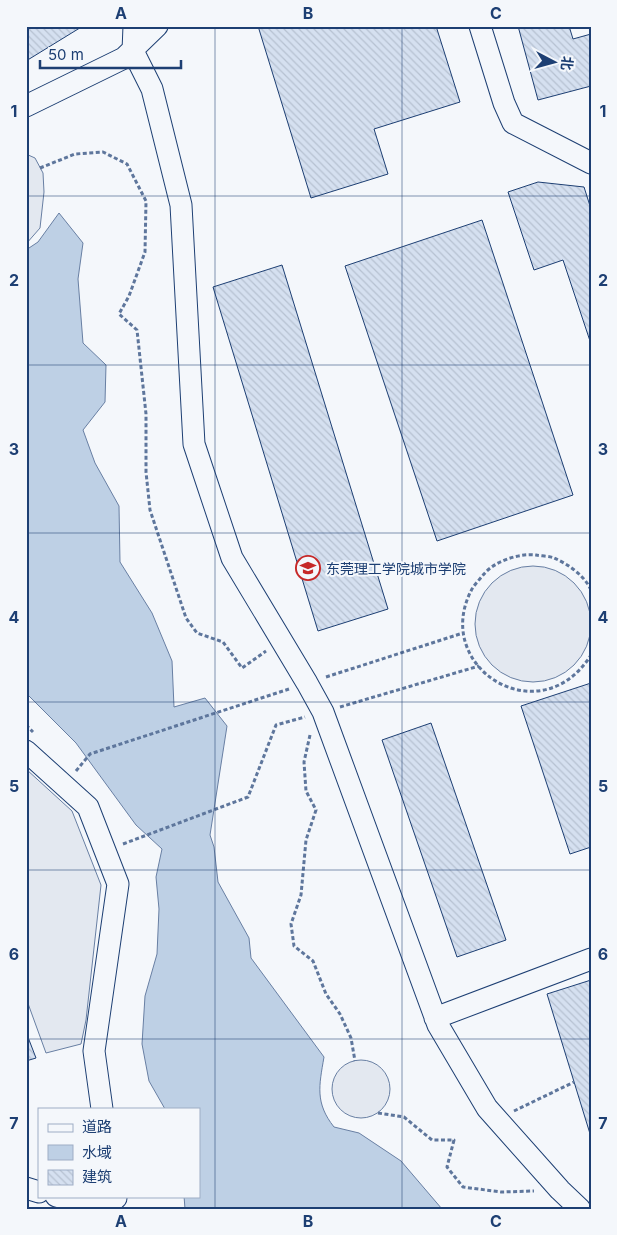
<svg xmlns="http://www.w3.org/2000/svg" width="617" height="1235" font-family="Inter,'Noto Sans SC',sans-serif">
	<defs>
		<pattern id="building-back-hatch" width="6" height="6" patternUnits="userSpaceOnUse" patternTransform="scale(1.25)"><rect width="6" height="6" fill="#d5e0f0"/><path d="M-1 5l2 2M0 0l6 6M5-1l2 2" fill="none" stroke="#b6c1d1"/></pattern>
	</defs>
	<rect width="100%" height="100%" fill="#f4f7fb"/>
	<path fill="#e3e8f0" stroke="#687fa3" d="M 26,154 L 35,158 L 43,173 L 44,192 L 40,228 L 26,244 Z
		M475 624a58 58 0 1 1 116 0a58 58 0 1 1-116 0Z
		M 26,769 L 72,811 L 101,885 L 86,1020 L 81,1044 L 46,1053 L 26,998 Z
		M332 1089a29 29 0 1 1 58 0a29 29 0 1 1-58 0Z"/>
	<path fill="#bed0e5" stroke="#687fa3" d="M 59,213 L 83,243 L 78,279 L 83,343 L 106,365 L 105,402 L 83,430 L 95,463 L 119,506 L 120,562 L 152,613 L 172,661 L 174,707 L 205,698 L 227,726 L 210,835 L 214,847 L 218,882 L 249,938 L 251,958 L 324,1057 C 319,1086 315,1103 334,1127 L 359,1133 L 401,1161 L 442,1209 L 185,1209 L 184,1196 L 199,1196 L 199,1109 L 165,1109 L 149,1081 L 142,1044 L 145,996 L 157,954 L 159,909 L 156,877 L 162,849 L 136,825 L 76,743 L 26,693 L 26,250 L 38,242 Z"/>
	<path fill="url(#building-back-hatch)" stroke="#1d3f73" d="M 26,26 L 83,26 L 26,61 Z
		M 258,26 L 436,26 L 460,102 L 374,129 L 388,174 L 311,198 Z
		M 518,26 L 569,26 L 573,39 L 591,34 L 591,86 L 538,100 Z
		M 538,182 L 584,187 L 591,209 L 591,344 L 563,260 L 534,270 L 508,192 Z
		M 482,220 L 573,495 L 437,541 L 345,266 Z
		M 282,265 L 388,609 L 318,631 L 213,287 Z
		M 591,683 L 591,847 L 570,854 L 521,706 Z
		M 431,723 L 506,940 L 457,957 L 382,740 Z
		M 591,980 L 591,1137 L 547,994 Z
		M 26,1032 L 36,1058 L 26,1061 Z"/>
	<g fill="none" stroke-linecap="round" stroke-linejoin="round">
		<defs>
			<path id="minor" d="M 134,26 L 133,51 L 152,89 L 181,205 L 194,444 L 232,558 L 307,683 L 323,712 L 438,1025 L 487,1108 L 560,1190 L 580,1209
				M 480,26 L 504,103 L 513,123 L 591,163
				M 26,106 L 124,58 L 157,26
				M 26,751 L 88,807 L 118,884 L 94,1051 L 102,1109
				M 435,1018 L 591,959
				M 26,1188 L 39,1192
				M 56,1196 L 84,1204 L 116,1198"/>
		</defs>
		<use href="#minor" stroke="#1d3f73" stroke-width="23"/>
		<path stroke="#5e769c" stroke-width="3" stroke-dasharray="4 2.5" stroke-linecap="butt" d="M 40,168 L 75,154 L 103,152 L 127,164 L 146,201 L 145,252 L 129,296 L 119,314 L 137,330 L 146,414 L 146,472 L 150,510 L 186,618 L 197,633 L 223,642 L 242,668 L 266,651
			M 591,590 C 585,576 568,564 554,558 C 549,556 541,556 536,555 C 519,553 495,561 484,574 C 480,579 475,584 472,589 C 430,667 540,736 591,655
			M 326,677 L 463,633
			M 340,707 L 479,666
			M 26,725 L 33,732
			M 310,735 L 304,762 L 306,791 L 316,810 L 306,840 L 301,895 L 291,924 L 294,946 L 313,961 L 326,994 L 340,1014 L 351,1038 L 355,1061
			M 76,771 L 90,754 L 289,689
			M 123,844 L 248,797 L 276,725 L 305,717
			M 514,1111 L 574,1082
			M 378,1113 L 404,1117 L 432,1140 L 454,1140 L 447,1167 L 463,1187 L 501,1192 L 534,1191"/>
		<use href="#minor" stroke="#f4f7fb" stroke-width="21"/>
	</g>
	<path fill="none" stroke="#1d3f73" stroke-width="1" stroke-opacity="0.55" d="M 215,26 L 215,1209M 402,26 L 402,1209M 26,196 L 591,196M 26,365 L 591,365M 26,533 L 591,533M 26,702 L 591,702M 26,870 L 591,870M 26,1039 L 591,1039"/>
	<defs>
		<symbol id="university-ring" viewBox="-11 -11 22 22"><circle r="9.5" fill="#f4f7fb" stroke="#c62828" stroke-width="1.5"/><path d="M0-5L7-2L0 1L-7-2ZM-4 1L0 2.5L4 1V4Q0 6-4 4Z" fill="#c62828"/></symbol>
	</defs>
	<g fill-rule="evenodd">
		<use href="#university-ring" x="294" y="554" width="28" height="28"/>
	</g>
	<g text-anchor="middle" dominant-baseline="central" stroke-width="4" stroke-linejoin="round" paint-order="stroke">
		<g font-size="14" fill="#1d3f73" stroke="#f4f7fb" text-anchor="start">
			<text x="326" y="568">东莞理工学院城市学院</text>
		</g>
	</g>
	<rect width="617" height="1235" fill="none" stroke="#f4f7fb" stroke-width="55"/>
	<rect x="38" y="1108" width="162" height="90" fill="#f4f7fb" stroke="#9eadc5"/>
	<rect x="48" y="1124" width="25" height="8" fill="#f4f7fb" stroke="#9eadc5"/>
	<text x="82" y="1132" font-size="15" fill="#1d3f73">道路</text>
	<rect x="48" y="1145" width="25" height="15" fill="#bed0e5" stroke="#9eadc5"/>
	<text x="82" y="1158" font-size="15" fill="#1d3f73">水域</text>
	<rect x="48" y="1170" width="25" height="15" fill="url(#building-back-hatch)" stroke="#9eadc5"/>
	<text x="82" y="1182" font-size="15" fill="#1d3f73">建筑</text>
	<g transform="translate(554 62) rotate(96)" stroke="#f4f7fb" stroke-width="4" paint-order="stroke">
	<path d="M0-4L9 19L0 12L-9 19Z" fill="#1d3f73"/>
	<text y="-8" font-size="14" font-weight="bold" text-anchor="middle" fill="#1d3f73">北</text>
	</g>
	<path d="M40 60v8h141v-8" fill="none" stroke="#1d3f73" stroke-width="2.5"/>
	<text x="48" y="60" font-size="15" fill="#1d3f73" stroke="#f4f7fb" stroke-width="4" paint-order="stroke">50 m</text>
	<rect x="28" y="28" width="562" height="1180" fill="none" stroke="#1d3f73" stroke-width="2"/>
	<g font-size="16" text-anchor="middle" font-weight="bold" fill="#1d3f73">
		<text x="121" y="19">A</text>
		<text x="308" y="19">B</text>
		<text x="496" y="19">C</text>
		<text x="14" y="117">1</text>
		<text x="603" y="117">1</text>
		<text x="14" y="286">2</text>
		<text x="603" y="286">2</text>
		<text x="14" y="455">3</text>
		<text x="603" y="455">3</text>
		<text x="14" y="623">4</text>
		<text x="603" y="623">4</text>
		<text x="14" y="792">5</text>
		<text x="603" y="792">5</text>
		<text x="14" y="960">6</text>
		<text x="603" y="960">6</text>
		<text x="14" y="1129">7</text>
		<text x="603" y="1129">7</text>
		<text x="121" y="1227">A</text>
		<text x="308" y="1227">B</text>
		<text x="496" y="1227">C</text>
	</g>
</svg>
